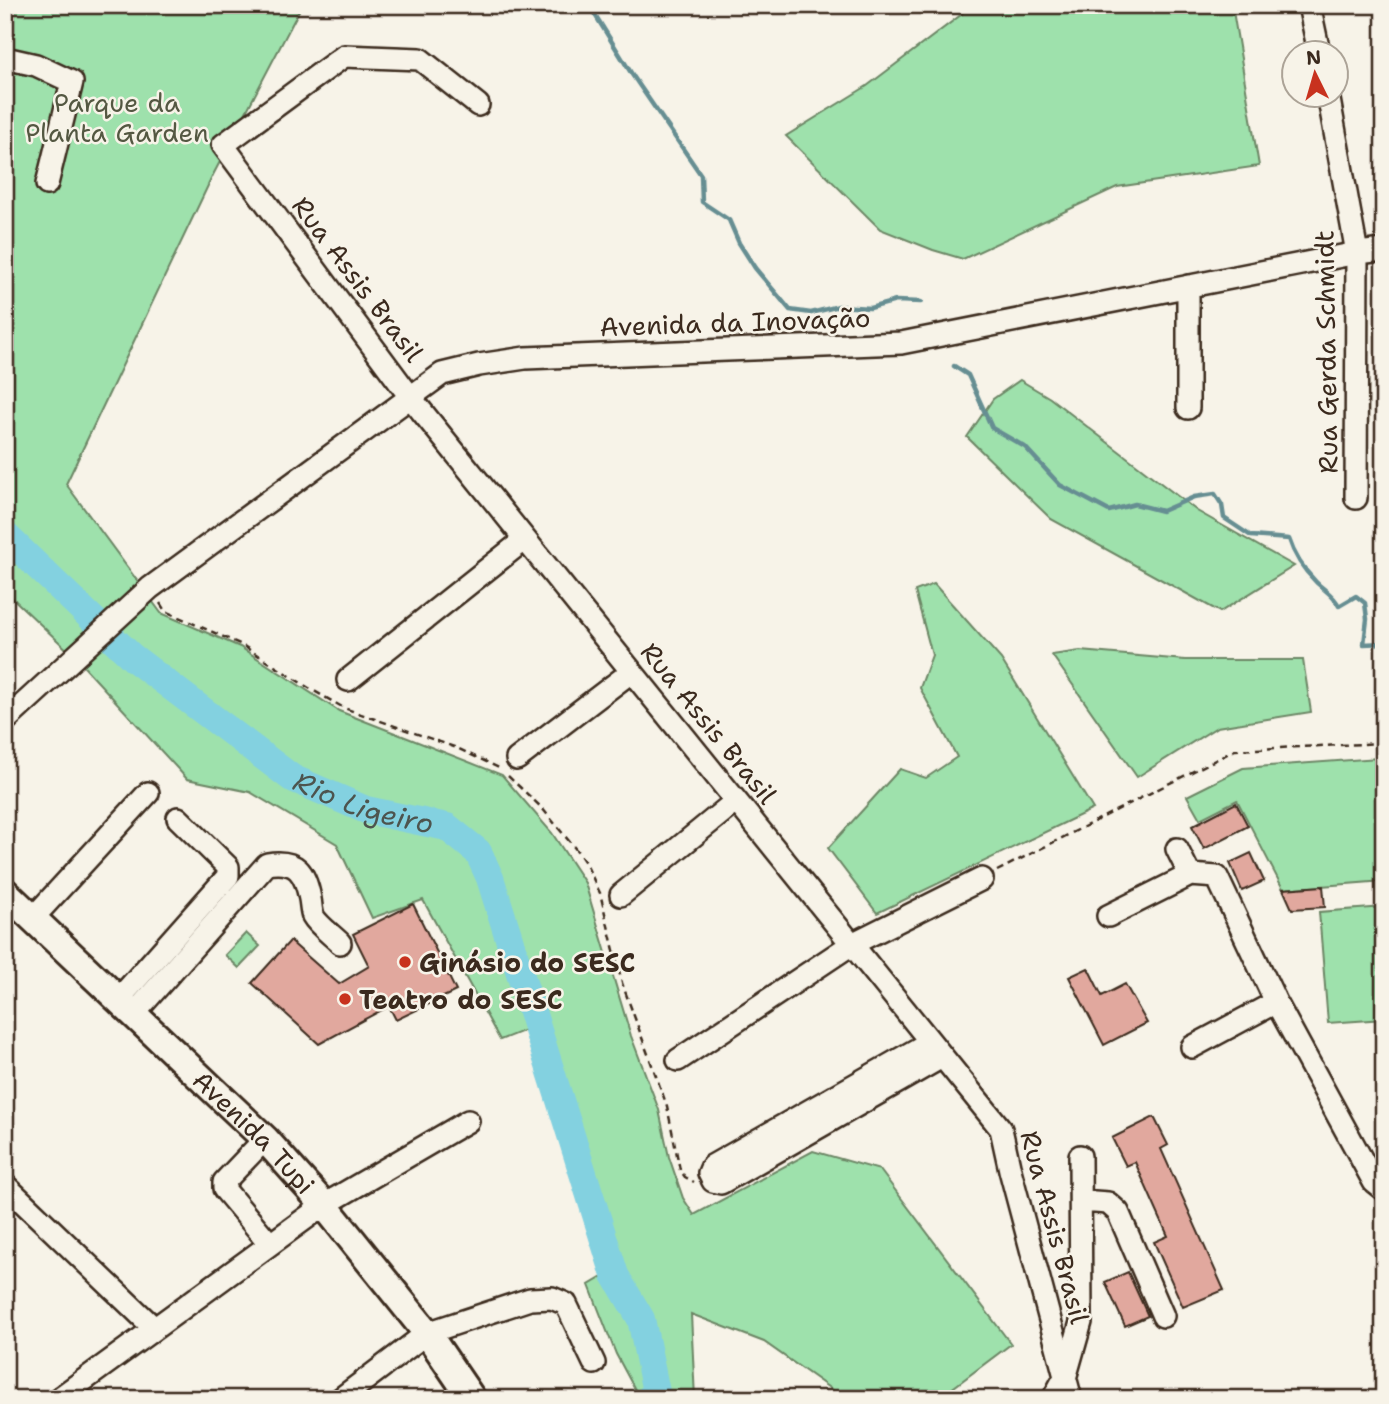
<svg xmlns="http://www.w3.org/2000/svg" width="1389" height="1404" font-family="'Shantell Sans',sans-serif">
	<rect width="100%" height="100%" fill="#f7f3e8"/>
	<filter id="ink" filterUnits="userSpaceOnUse"><feTurbulence type="fractalNoise" baseFrequency=".0143" numOctaves="2"/><feDisplacementMap in="SourceGraphic" scale="14" xChannelSelector="R" yChannelSelector="G"/><feConvolveMatrix kernelMatrix="1 2 1 2 8 2 1 2 1" color-interpolation-filters="sRGB"/></filter>
	<g filter="url(#ink)">
		<path fill="#9ee1ac" stroke="#6c8665" stroke-width="2" d="M 5,5 L 302,5 L 213,175 L 66,484 L 161,613 L 240,647 L 339,711 L 502,775 L 552,833 L 585,883 L 631,1036 L 659,1110 L 669,1157 L 683,1198 L 694,1215 L 813,1151 L 880,1170 L 1011,1344 L 938,1399 L 845,1399 L 764,1342 L 691,1314 L 695,1399 L 640,1399 L 616,1354 L 589,1285 L 609,1273 L 530,1028 L 500,1040 L 423,900 L 372,918 L 337,844 L 250,792 L 187,779 L 75,657 L 5,591 Z
			M 966,5 L 1232,5 L 1259,166 L 1117,187 L 963,259 L 933,250 L 880,229 L 786,136 L 867,86 L 962,14 Z
			M 1020,380 L 1050,398 L 1197,511 L 1294,566 L 1220,612 L 1051,519 L 967,437 L 993,399 Z
			M 934,584 L 1001,659 L 1093,809 L 877,913 L 828,848 L 900,769 L 926,778 L 957,757 L 920,688 L 932,655 L 915,591 Z
			M 1080,651 L 1185,660 L 1303,660 L 1311,712 L 1217,727 L 1137,777 L 1052,655 Z
			M 1378,758 L 1384,834 L 1384,881 L 1283,889 L 1237,800 L 1200,819 L 1187,796 L 1243,768 Z
			M 1384,907 L 1384,1019 L 1328,1023 L 1319,912 Z
			M 246,933 L 260,946 L 239,968 L 225,955 Z"/>
		<g fill="none" stroke-linecap="round" stroke-linejoin="round">
			<path stroke="#668e92" stroke-width="4.5" d="M 589,5 L 633,76 L 701,175 L 702,202 L 729,220 L 739,243 L 755,268 L 790,310 L 811,313 L 839,306 L 870,308 L 896,301 L 921,302
				M 954,366 L 968,375 L 992,428 L 1025,447 L 1060,485 L 1109,511 L 1135,504 L 1162,511 L 1194,497 L 1215,494 L 1222,505 L 1224,518 L 1251,536 L 1289,539 C 1294,555 1303,569 1316,582 C 1324,590 1334,595 1339,606 L 1356,596 L 1365,603 L 1367,619 L 1364,644 L 1384,643"/>
			<path stroke="#83d1e0" stroke-width="28" id="s1" d="M 5,535 L 132,657 L 292,778 L 366,810 L 447,827 L 478,852 L 490,878 L 615,1275 L 641,1319 L 656,1392 L 649,1399"/>
		</g>
		<path fill="#e1a89e" stroke="#3b2a1e" stroke-width="2" d="M 1236,803 L 1248,826 L 1204,849 L 1192,826 Z
			M 1251,853 L 1264,881 L 1242,891 L 1230,863 Z
			M 1323,886 L 1325,907 L 1292,909 L 1283,889 Z
			M 413,904 L 456,991 L 396,1020 L 389,1006 L 319,1044 L 252,983 L 290,941 L 339,984 L 369,966 L 353,934 Z
			M 1088,968 L 1102,996 L 1125,984 L 1147,1023 L 1104,1045 L 1069,977 Z
			M 1154,1117 L 1168,1145 L 1161,1149 L 1224,1290 L 1183,1307 L 1154,1242 L 1168,1236 L 1135,1162 L 1126,1166 L 1112,1138 Z
			M 1128,1272 L 1148,1316 L 1125,1326 L 1105,1282 Z"/>
		<g fill="none" stroke-linecap="round" stroke-linejoin="round">
			<defs>
				<path id="minor" d="M 1309,5 L 1319,52
					M 5,58 L 36,65 L 72,82 L 47,184
					M 1328,94 L 1357,253 L 1356,498
					M 478,105 L 420,59 L 344,56 L 223,145 L 411,398 L 1001,1129 L 1010,1170 L 1071,1399
					M 1188,286 L 1188,408
					M 348,680 L 524,540
					M 5,721 L 150,588 L 442,374 L 479,365 L 525,358 L 901,343 L 1357,253 L 1384,250
					M 517,759 L 631,672
					M 1177,849 L 1190,875 L 1217,877 L 1276,1002 L 1374,1182 L 1384,1190
					M 621,895 L 736,801
					M 1108,916 L 1190,875
					M 32,919 L 148,793
					M 118,1000 L 228,876 L 228,867 L 178,818
					M 134,1014 L 267,864 C 297,859 305,872 310,899 C 311,904 311,911 313,916 C 318,925 332,935 340,943
					M 930,1042 L 712,1166 L 709,1173 L 713,1181 L 721,1183 L 942,1057
					M 1192,1047 L 1276,1002
					M 678,1060 L 852,944 L 982,879
					M 265,1139 L 224,1182 L 224,1189 L 270,1244
					M 5,1185 L 154,1328
					M 1081,1201 L 1108,1203 L 1118,1212 L 1163,1316
					M 58,1399 L 324,1205 L 468,1121
					M 340,1399 L 427,1333 L 530,1299 L 552,1298 L 566,1304 L 594,1363
					M 1053,1399 L 1066,1375 L 1081,1322 L 1080,1156"/>
				<g id="major">
					<path id="s2" d="M 5,892 L 265,1139 L 324,1205 L 427,1333 L 472,1399"/>
				</g>
			</defs>
			<use href="#minor" stroke="#3b2a1e" stroke-width="26"/>
			<use href="#major" stroke="#3b2a1e" stroke-width="32"/>
			<path stroke="#3b2a1e" stroke-width="2.5" stroke-dasharray="7 5" stroke-linecap="butt" d="M 160,603 L 165,611 L 242,645 L 309,688 L 344,708 L 457,748 L 501,769
				M 508,776 L 542,808 L 578,852 L 586,864 L 600,893 L 622,983 L 667,1106 L 680,1170 L 685,1177 L 694,1182
				M 997,871 L 1235,750 L 1384,743"/>
			<use href="#minor" stroke="#f7f3e8" stroke-width="21"/>
			<use href="#major" stroke="#f7f3e8" stroke-width="26"/>
		</g>
	</g>
	<g fill="#c8321e" stroke="#f7f3e8" stroke-width="2.5">
		<circle cx="405" cy="962" r="7"/>
		<circle cx="345" cy="999" r="7"/>
	</g>
	<g text-anchor="middle" dominant-baseline="central" stroke-width="5" stroke-linejoin="round" paint-order="stroke">
		<g font-size="26" fill="#545842" stroke="#f7f3e8">
			<text x="117" y="102">Parque da<tspan x="117" dy="30">Planta Garden</tspan></text>
		</g>
		<g font-size="26" fill="#3b2a1e" stroke="#f7f3e8">
			<text transform="translate(358 279) rotate(53)">Rua Assis Brasil</text>
			<text transform="translate(735 322) rotate(-2)">Avenida da Inovação</text>
			<text transform="translate(1326 352) rotate(-91)">Rua Gerda Schmidt</text>
			<text transform="translate(709 723) rotate(51)">Rua Assis Brasil</text>
			<text stroke="none"><textPath href="#s2" startOffset="346">Avenida Tupi</textPath></text>
			<text transform="translate(1055 1227) rotate(75)">Rua Assis Brasil</text>
		</g>
		<g font-size="26" font-weight="bold" fill="#3b2a1e" stroke="#f7f3e8" text-anchor="start">
			<text x="419" y="962">Ginásio do SESC</text>
			<text x="359" y="999">Teatro do SESC</text>
		</g>
		<g font-size="28" font-style="italic" fill="#4d544e" stroke="#f7f3e8">
			<text stroke="none"><textPath href="#s1" startOffset="453">Rio Ligeiro</textPath></text>
		</g>
	</g>
	<rect width="1389" height="1404" fill="none" stroke="#f7f3e8" stroke-width="28"/>
	<rect x="14" y="14" width="1361" height="1376" fill="none" stroke="#3b2a1e" stroke-width="2.5" filter="url(#ink)"/>
	<g transform="translate(1315 74) rotate(355)"><circle r="33" fill="#f7f3e8" stroke="#aca397" stroke-width="2"/>
	<path d="M0-5L12 26L0 18L-12 26Z" fill="#c8321e"/>
	<text y="-10" font-size="19" font-weight="bold" text-anchor="middle" fill="#3b2a1e">N</text>
	</g>
</svg>
